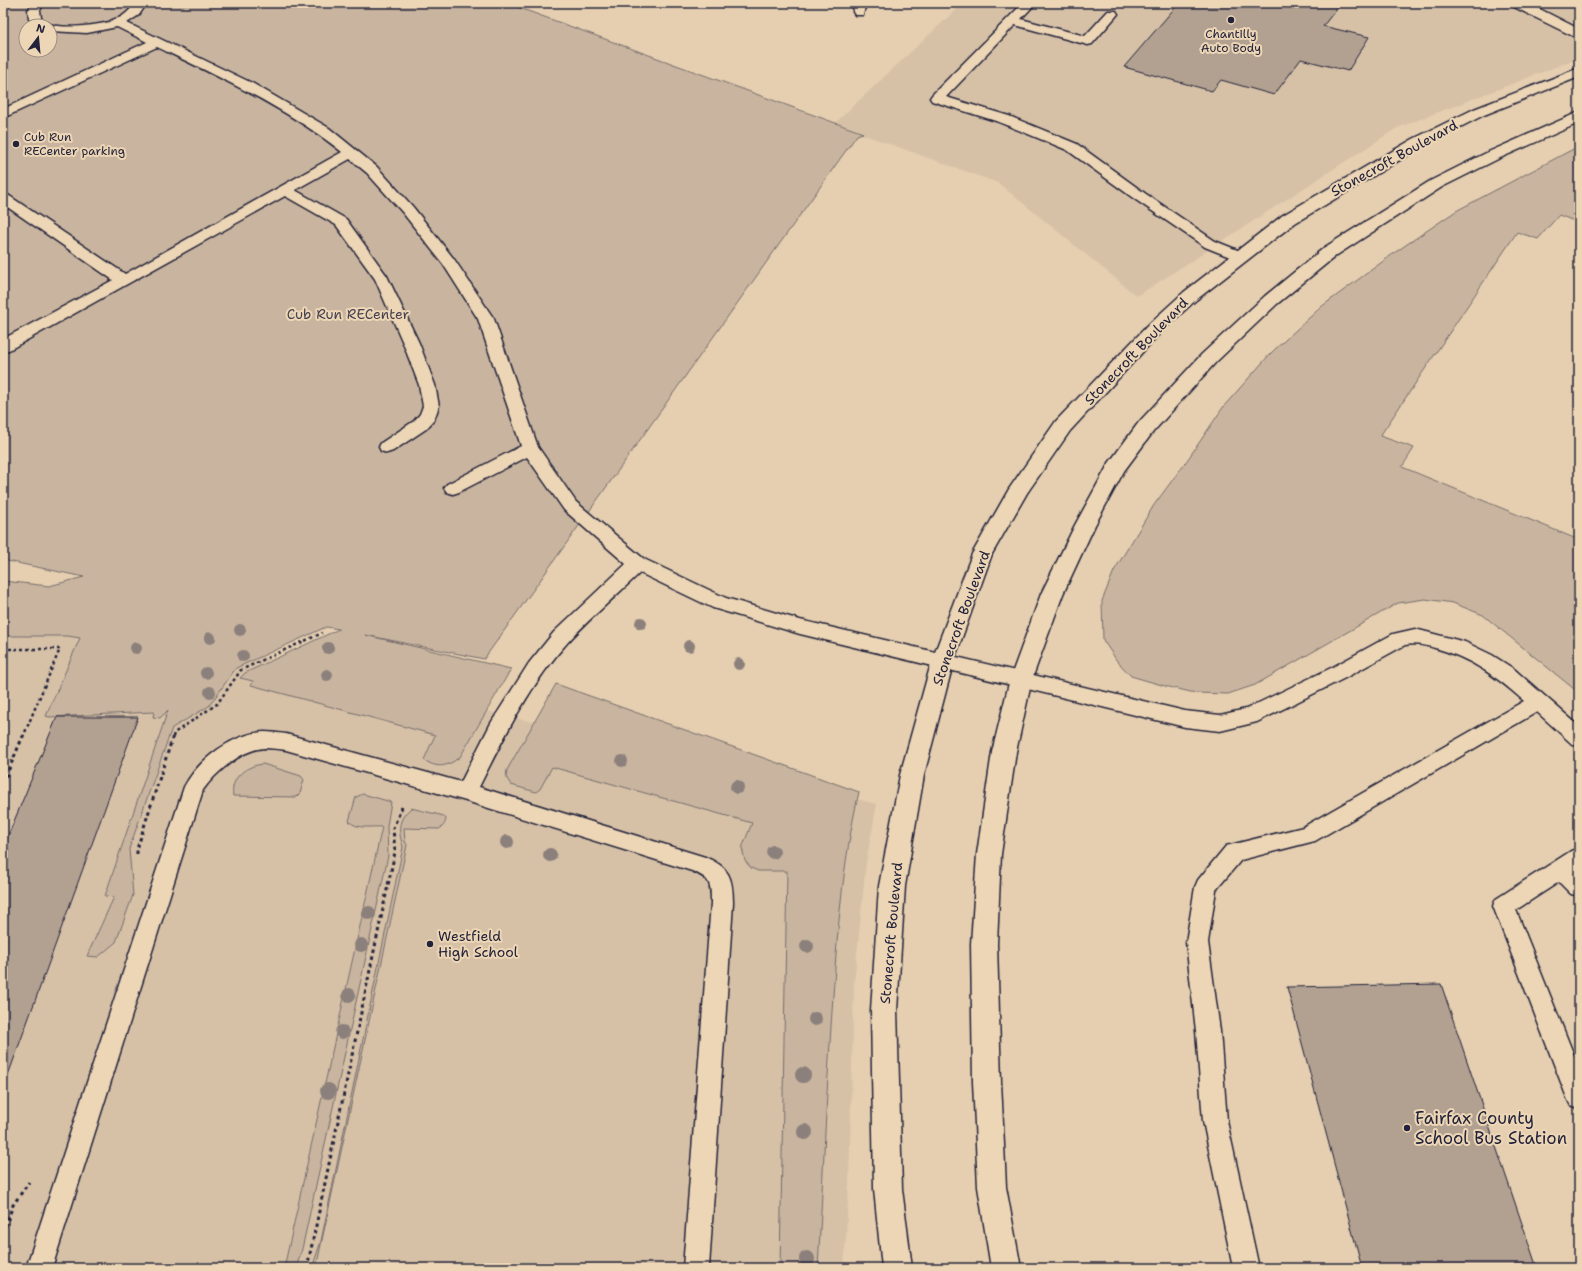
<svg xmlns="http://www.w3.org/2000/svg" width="1582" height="1271" font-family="'Shantell Sans',sans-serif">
	<rect width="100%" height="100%" fill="#e5cfb0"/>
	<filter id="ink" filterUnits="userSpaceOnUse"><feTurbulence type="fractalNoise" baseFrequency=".025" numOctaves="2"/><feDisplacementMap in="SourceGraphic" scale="8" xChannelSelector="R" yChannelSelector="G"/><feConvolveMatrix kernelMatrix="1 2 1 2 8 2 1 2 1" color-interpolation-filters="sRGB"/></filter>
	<g filter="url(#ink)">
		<path fill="#d6c1a7" d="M 963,3 L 1579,3 L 1579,58 L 1397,128 L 1137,296 L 998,183 L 834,124 Z
			M 3,596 L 877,804 L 866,863 L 854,984 L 849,1184 L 844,1268 L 3,1268 Z"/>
		<path fill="#c9b59f" stroke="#766c6d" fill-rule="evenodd" d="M 3,3 L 506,3 L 863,133 L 857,135 L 484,659 L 365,635 L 511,669 L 460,757 C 447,767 438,769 424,760 L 435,735 L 251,685 L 253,681 L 240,678 L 245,673 L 339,629 L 326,627 L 236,668 L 209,706 L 172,728 L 129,849 L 133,895 L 116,942 L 98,957 L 87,956 L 114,897 L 105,896 L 168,710 L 160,718 L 153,717 L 154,712 L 49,717 L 46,716 L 80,638 L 68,636 L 3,636 L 3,581 L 49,586 L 84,577 L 3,560 ZM 26,26 L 50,26 L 50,50 L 26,50 Z
			M 1579,146 L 1579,223 L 1559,215 L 1538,239 L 1517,232 L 1380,436 L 1414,448 L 1402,467 L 1579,540 L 1579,693 L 1483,615 L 1453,603 L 1425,599 L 1398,603 L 1255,685 L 1228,694 L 1195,693 L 1165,686 L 1131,676 L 1117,661 L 1103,640 L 1102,601 L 1114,571 L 1154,505 L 1188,459 L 1224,406 L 1271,353 L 1321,307 L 1397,251 L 1456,211 Z
			M 556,684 L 859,792 C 842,865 837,937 832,1011 C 826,1097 823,1182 818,1268 L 780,1268 L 787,871 L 758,871 L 751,868 L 745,861 L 742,848 L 752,823 L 552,767 L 540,789 L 536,792 L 511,785 L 506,777 L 507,770 Z
			M 263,764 L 301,776 L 304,780 L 300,793 L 296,797 L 233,796 C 230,777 246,766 263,764 Z
			M 363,794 L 391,802 L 387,826 L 388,856 L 302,1249 L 296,1268 L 284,1268 L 382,827 C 371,826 357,830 349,821 L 356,797 Z
			M 411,808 L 444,816 L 446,819 C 445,824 444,826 439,829 L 404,828 L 405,841 L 407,845 L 316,1268 L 312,1268 L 321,1241 L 403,847 C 398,830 397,820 411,808 Z"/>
		<path fill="#b2a191" stroke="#22223b" d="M 1179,3 L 1341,3 L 1323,26 L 1369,37 L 1348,71 L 1301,59 L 1274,95 L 1221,80 L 1212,91 L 1124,67 Z
			M 57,717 L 138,717 L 7,1078 L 3,1078 L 3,848 Z
			M 1441,984 L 1537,1268 L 1362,1268 L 1287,987 Z"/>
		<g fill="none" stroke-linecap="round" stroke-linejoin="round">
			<defs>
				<path id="service" d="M 33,3 L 45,3 L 40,10 L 41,18 C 43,19 46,23 49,24 C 63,29 94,26 109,22 C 113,19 116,19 121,17 C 127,13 131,9 135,3 L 147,3 L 139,15 L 127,23 L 252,83 L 329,128 L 377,167 L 413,207 L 454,259 L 494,319 L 538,447 L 576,502 L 644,559 L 726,598 L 800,620 L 1185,711 L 1220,715 L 1246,709 L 1331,668 L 1393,634 L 1415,629 L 1465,642 L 1492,655 L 1514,669 L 1579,726 L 1579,746 L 1572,744 L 1537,712 L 1315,841 L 1241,860 L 1216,890 L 1208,942 L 1220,1031 L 1227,1121 L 1259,1268 L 1233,1268 L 1203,1121 L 1196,1031 L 1186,942 L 1195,887 L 1198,880 L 1226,846 L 1303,827 L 1524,701 C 1496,676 1471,658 1435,648 C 1424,645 1416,643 1405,645 L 1345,678 L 1257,722 L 1220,731 L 1185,727 L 800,634 L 713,608 L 640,573 C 616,596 590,618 568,642 C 530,684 504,737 479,787 L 705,857 C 729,867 733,877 733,903 L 709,1268 L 683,1268 L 711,903 C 711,883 711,879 692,871 L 466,801 L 286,750 C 279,749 271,748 264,748 C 241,750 216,772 203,790 L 52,1268 L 26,1268 L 184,787 C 198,760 233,733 264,732 C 271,732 279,733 286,734 L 461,782 L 491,723 L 529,663 L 554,632 L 626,564 L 564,510 L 527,457 L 459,492 L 453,494 L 447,492 L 444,488 L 447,484 L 521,446 L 478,319 L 443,264 L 403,213 L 367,173 L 350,159 L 295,190 L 346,219 L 387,276 L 419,343 L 435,385 L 439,406 L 434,420 L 426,429 L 393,451 L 387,453 L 381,451 L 379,447 L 381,443 L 414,421 L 420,414 L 423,406 L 419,385 L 403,343 L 375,279 L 336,225 L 285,196 L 9,350 L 3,351 L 3,339 L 113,280 L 3,204 L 3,194 L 8,195 L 125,274 L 342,152 C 287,108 221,78 157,47 L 3,118 L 3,109 L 147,42 L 117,27 L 87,33 L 50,31 L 50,26 L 36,26 L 29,19 L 28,10 Z
					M 854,3 L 866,3 L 863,15 L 855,15 L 853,12 Z
					M 1023,3 L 1036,3 L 1021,19 L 1085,36 L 1108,11 L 1116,11 L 1118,14 L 1092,44 L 1088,45 L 1015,25 L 946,97 L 1009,116 L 1077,144 L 1146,194 L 1215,241 L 1245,253 L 1247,256 L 1245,259 L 1240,260 L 1235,259 L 1205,247 L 1136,200 L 1067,150 L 999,122 L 932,101 L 930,98 L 932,95 Z
					M 1579,848 L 1579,868 L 1576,870 L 1579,873 L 1579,896 L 1571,894 L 1559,882 L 1516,910 L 1579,1068 L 1579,1109 L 1571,1106 L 1567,1098 L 1493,906 L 1496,899 L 1571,851 Z"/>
				<path id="minor" d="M 1510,3 L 1528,3 L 1579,29 L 1579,39 L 1512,6 Z"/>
				<path id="secondary" d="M 1579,68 L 1579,77 L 1484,115 L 1425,145 L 1295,223 L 1196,300 L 1162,331 L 1070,431 L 1027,493 L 992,554 L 954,660 L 924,775 L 905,886 L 897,1010 L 902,1189 L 912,1268 L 882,1268 L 874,1189 L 871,1010 L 879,886 L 900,775 L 932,660 L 972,554 L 1009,489 L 1056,421 L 1150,323 L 1184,292 L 1283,215 L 1413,139 L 1474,109 Z
					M 1579,112 L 1579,123 L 1498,159 L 1442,187 L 1337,255 L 1277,304 L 1216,362 L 1153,432 L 1124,471 L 1095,525 L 1063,594 L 1032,679 L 1016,752 L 1001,854 L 997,944 L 1001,1082 L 1006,1187 L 1021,1268 L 991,1268 L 978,1187 L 973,1082 L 971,944 L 977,854 L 992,752 L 1010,679 L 1041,594 L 1075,525 L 1109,463 L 1139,422 L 1202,354 L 1265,296 L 1325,247 L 1430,181 L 1486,153 Z"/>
			</defs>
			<use href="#service" stroke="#22223b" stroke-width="3"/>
			<use href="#minor" stroke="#22223b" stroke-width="3"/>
			<use href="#secondary" stroke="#22223b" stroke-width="3"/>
			<path stroke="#22223b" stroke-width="2.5" stroke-dasharray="3 3" stroke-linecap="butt" d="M 3,649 L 60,649 L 23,737
				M 173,737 L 174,733 L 217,704 L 241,670 L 322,633"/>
			<path stroke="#22223b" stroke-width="3" stroke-dasharray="3.5 3.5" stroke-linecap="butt" d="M 3,783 L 23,736
				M 137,854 L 137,849 L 173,736
				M 3,1233 L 13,1205 L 29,1182
				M 307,1268 L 395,852 L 393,828 L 402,807"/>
			<use href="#service" fill="#edd6b5" fill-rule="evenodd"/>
			<use href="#minor" fill="#edd6b5" fill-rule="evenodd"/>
			<use href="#secondary" fill="#edd6b5" fill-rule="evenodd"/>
		</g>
		<g fill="#8c807b">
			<circle cx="641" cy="623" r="6"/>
			<circle cx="240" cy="630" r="6"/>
			<circle cx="210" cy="638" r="6"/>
			<circle cx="689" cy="646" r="6"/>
			<circle cx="136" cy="648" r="6"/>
			<circle cx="328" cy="648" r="6"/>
			<circle cx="243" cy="656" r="6"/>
			<circle cx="739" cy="664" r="6"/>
			<circle cx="206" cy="673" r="6"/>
			<circle cx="327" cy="675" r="6"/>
			<circle cx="210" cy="692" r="6"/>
			<circle cx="622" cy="761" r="6"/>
			<circle cx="737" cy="787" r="7"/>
			<circle cx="507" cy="842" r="7"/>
			<circle cx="773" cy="852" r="7"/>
			<circle cx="550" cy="855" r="7"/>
			<circle cx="369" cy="913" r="7"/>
			<circle cx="361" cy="945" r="7"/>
			<circle cx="807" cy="946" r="7"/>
			<circle cx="349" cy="995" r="7"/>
			<circle cx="815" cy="1019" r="7"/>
			<circle cx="342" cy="1032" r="7"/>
			<circle cx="803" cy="1075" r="8"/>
			<circle cx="328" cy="1091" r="8"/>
			<circle cx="805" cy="1132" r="8"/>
			<circle cx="807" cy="1259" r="8"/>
		</g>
	</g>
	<g fill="#22223b" stroke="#edd6b5" stroke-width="1.5">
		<circle cx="1231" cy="20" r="4"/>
		<circle cx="16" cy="144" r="4"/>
		<circle cx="430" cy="944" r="4"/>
		<circle cx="1407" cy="1128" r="4"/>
	</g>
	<g text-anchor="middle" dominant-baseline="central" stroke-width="4" stroke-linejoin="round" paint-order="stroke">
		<g font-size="12" fill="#22223b" stroke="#edd6b5">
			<text x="1231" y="34">Chantilly<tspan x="1231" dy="14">Auto Body</tspan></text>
			<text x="24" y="137" text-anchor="start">Cub Run<tspan x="24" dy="14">RECenter parking</tspan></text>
		</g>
		<g font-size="14" fill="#22223b" stroke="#edd6b5">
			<text transform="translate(1394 158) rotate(-29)">Stonecroft Boulevard</text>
			<text transform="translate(1136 351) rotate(-46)">Stonecroft Boulevard</text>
			<text transform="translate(961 618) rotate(-70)">Stonecroft Boulevard</text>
			<text transform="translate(891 933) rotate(-85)">Stonecroft Boulevard</text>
		</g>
		<g font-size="14" fill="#433f4f" stroke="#edd6b5">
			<text x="348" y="314">Cub Run RECenter</text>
		</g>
		<g font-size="14" fill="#22223b" stroke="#edd6b5" text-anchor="start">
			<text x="438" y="936">Westfield<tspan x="438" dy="16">High School</tspan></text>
		</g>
		<g font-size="17" fill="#22223b" stroke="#edd6b5" text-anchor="start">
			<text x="1415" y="1118">Fairfax County<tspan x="1415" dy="20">School Bus Station</tspan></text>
		</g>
	</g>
	<rect width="1582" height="1271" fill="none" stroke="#edd6b5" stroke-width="16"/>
	<rect x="8" y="8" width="1566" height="1255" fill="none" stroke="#22223b" stroke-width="1.5" filter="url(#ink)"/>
	<g transform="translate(38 38) rotate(16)"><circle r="19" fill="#edd6b5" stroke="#9c8e84"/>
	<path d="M0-3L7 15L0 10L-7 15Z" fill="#22223b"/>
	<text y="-6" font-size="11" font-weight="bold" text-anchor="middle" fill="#22223b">N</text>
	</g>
</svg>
